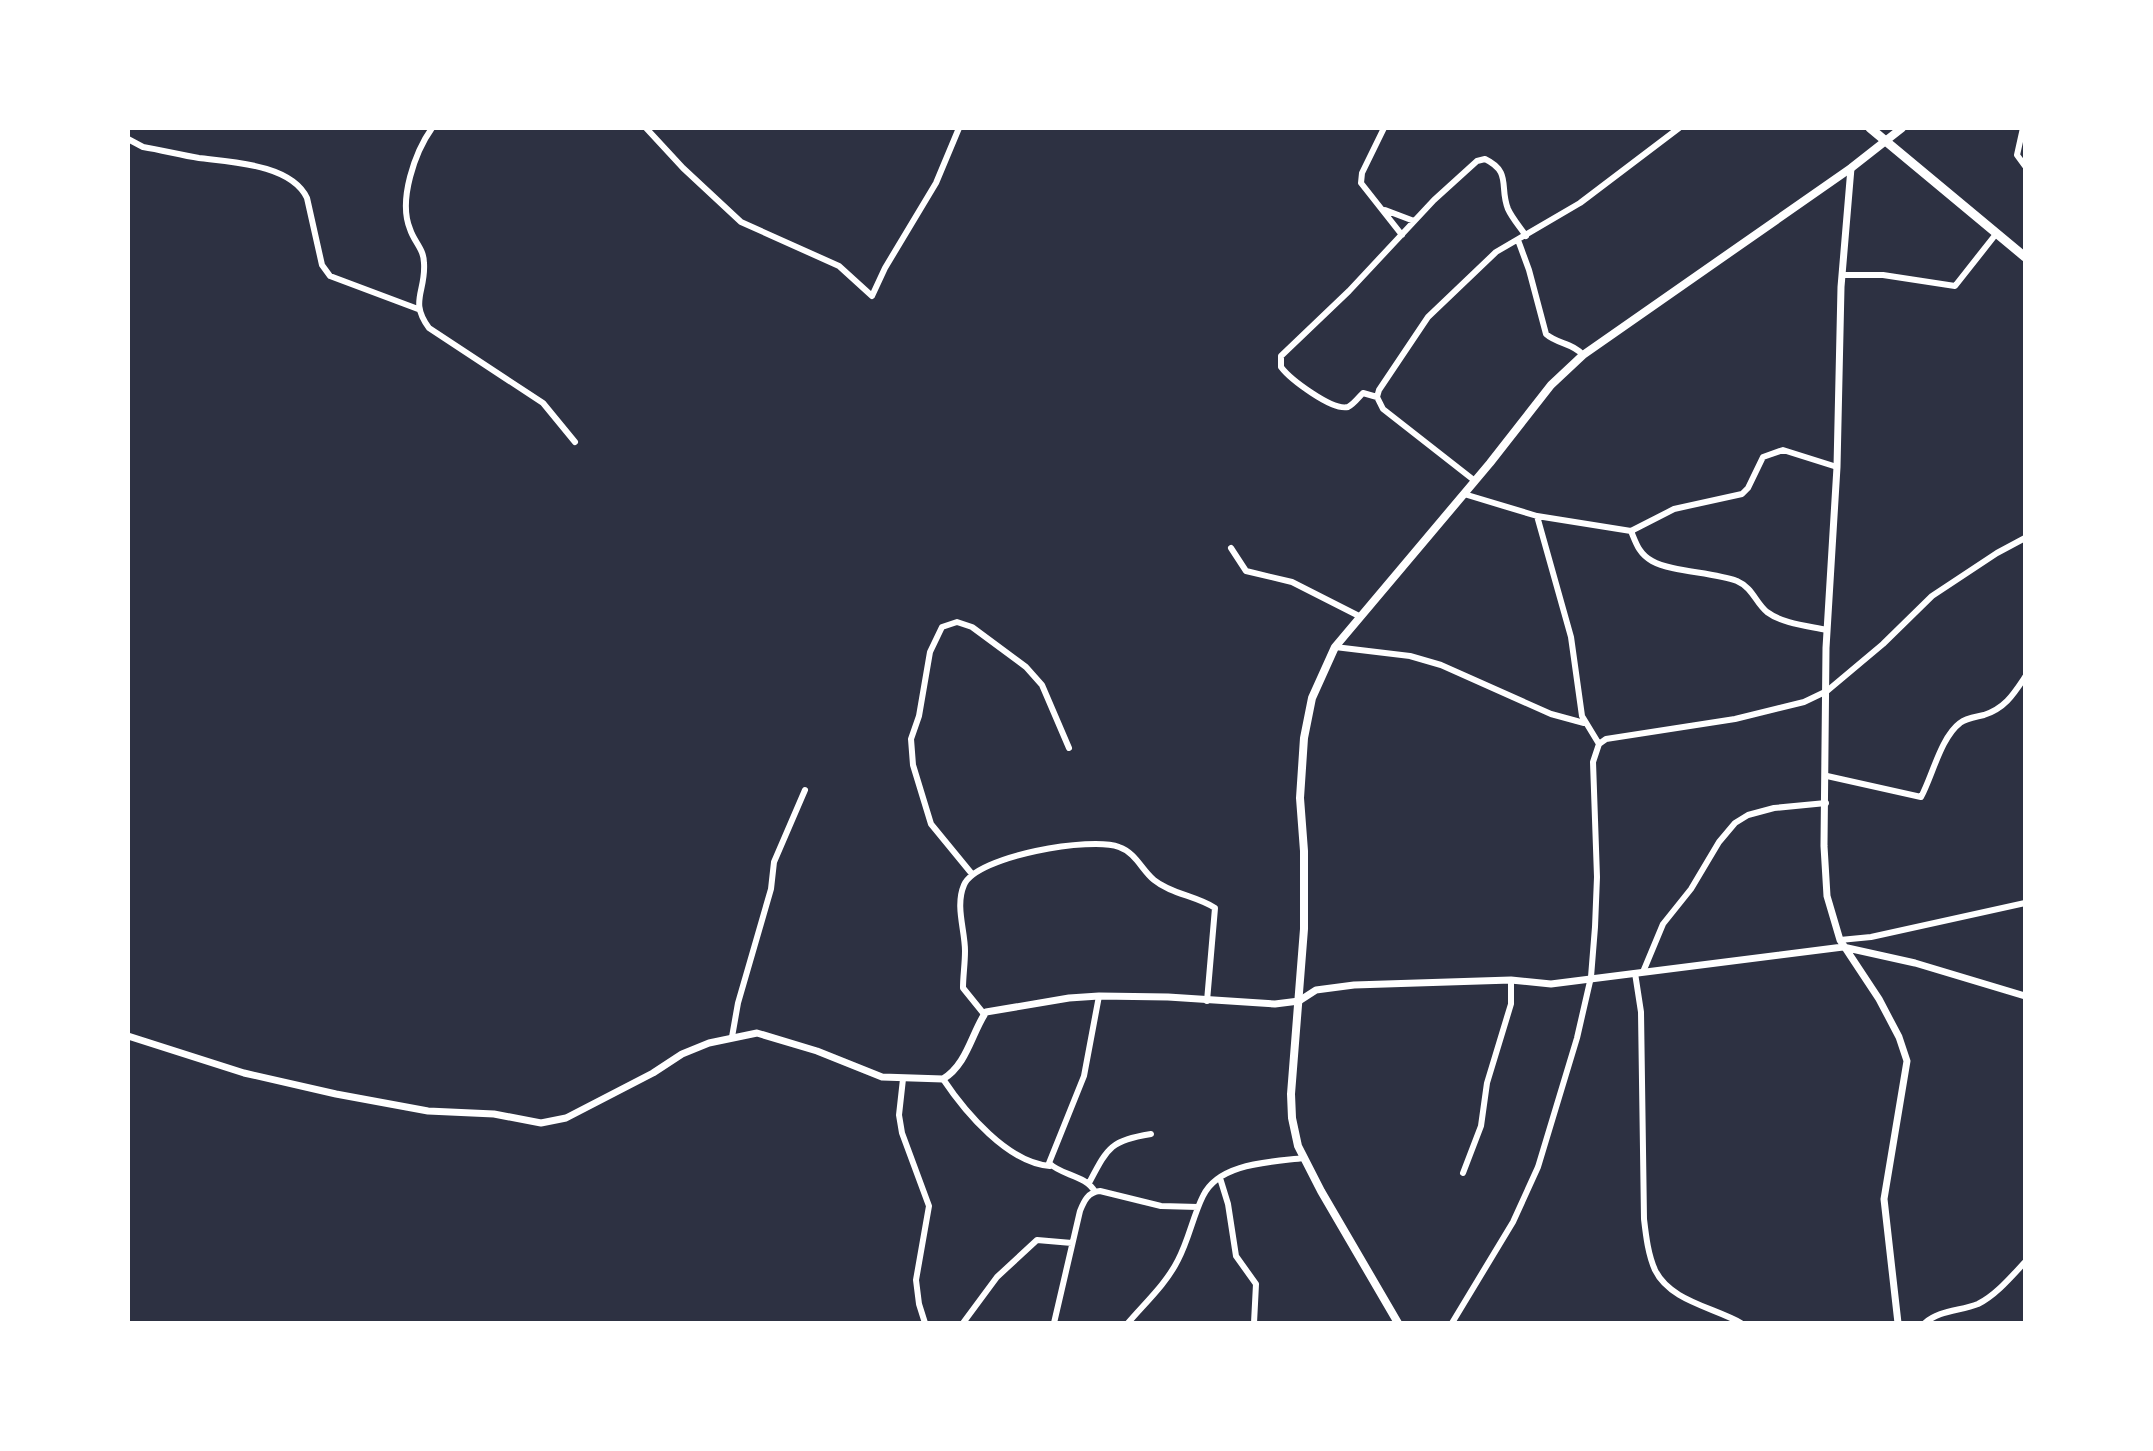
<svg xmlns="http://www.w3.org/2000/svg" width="2153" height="1451" font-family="'Varela Round',sans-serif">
	<rect width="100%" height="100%" fill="#2d3142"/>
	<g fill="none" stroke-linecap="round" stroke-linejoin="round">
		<path stroke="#fff" stroke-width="6" d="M 432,128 C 415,152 398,200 410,229 C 414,242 424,249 424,263 C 426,292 409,301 429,328 L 543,403 L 575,442
			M 646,128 L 683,168 L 741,222 L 839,266 L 872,296 L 885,268 L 936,183 L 959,128
			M 1384,128 L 1362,173 L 1361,183 L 1402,235
			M 2023,128 L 2017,155 L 2025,166
			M 128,139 L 143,147 C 162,150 180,155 199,158 C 230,162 291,164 307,198 L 322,265 L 330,276 L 418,309
			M 1385,210 L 1414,221
			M 1518,240 L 1529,270 L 1546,334 C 1557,344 1573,343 1583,355
			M 1842,275 L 1883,275 L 1955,286 L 1996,234
			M 1377,397 L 1363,393 C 1359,397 1353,405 1348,407 C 1332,411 1290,379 1281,367 L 1281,356 L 1349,291 L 1434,200 L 1477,161 L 1485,159 C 1512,172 1499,187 1508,209 C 1512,218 1520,227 1526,236
			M 1475,481 L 1383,409 L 1377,397 L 1379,390 L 1428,317 L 1496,252 L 1580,203 L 1679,128
			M 1464,494 L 1537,516 L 1631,531 L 1674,509 L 1742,494 L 1748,488 L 1763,457 L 1783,450 L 1837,467
			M 1537,516 L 1571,637 L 1582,716 L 1599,744
			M 1631,531 C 1636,543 1639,554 1652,561 C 1672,572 1712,572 1737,581 C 1753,588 1755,602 1767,612 C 1783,624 1809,626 1827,630
			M 1231,548 L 1246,571 L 1292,582 L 1359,616
			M 1335,647 L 1410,656 L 1441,665 L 1551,714 L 1584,723
			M 1827,776 L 1921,797 C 1932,777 1941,737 1960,723 C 1966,718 1976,717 1984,715 C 2005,708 2013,695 2025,677
			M 972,874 L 931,824 L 913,765 L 911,739 L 919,716 L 930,652 L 942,627 L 957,622 L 972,627 L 1026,667 L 1042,685 L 1069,748
			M 1840,940 L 1871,937 L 2025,903
			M 1643,972 L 1663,924 L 1691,889 L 1719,842 L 1735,823 L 1748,815 L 1774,808 L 1826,803
			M 1635,973 L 1641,1012 L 1644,1219 C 1646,1236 1648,1254 1655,1270 C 1670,1301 1713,1307 1741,1323
			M 984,1014 L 963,988 C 963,976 965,964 965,951 C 965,930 955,906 964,885 C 976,856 1092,836 1119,847 C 1136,853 1141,869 1154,880 C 1171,894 1197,896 1215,908 L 1207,1001
			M 732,1037 L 738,1003 L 771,889 L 774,862 L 805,790
			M 903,1079 L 899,1115 L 902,1133 L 929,1206 L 916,1280 L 919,1304 L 925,1323
			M 943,1079 C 965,1112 1008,1163 1050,1166
			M 1463,1173 L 1481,1126 L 1487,1083 L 1511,1004 L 1511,980
			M 1220,1178 L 1228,1204 L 1236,1256 L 1256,1284 L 1254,1323
			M 1089,1183 C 1108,1147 1110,1141 1151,1134
			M 1095,1192 C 1086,1175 1062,1176 1049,1163 L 1084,1076 L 1099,996
			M 963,1323 L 997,1277 L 1037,1240 L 1072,1243
			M 1054,1323 L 1080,1211 C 1084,1201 1088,1192 1100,1191 L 1161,1206 L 1198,1207
			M 1128,1323 C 1146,1302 1166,1284 1178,1260 C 1189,1239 1193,1216 1203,1196 C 1219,1162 1273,1162 1304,1158
			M 1452,1323 L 1513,1222 L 1538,1167 L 1577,1038 L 1591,977 L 1595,927 L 1597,877 L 1593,762 L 1599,744 L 1606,739 L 1735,719 L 1804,702 L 1827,691 L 1883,644 L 1932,596 L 1997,553 L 2025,538
			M 1925,1323 C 1939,1310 1961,1311 1978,1304 C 1996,1295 2011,1277 2025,1262"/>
		<path stroke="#fff" stroke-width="7" d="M 1851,168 L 1841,287 L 1837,467 L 1826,648 L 1824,846 L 1827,896 L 1840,940 L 1879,999 L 1899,1037 L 1907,1061 L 1884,1199 L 1898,1323
			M 128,1036 L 244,1073 L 336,1094 L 428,1111 L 494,1114 L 541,1123 L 566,1118 L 653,1073 L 682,1054 L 709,1043 L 757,1033 L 817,1051 L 882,1077 L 943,1079 C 967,1065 972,1032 986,1012 L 1069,998 L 1099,996 L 1168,997 L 1275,1004 L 1299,1001 L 1316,990 L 1354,985 L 1511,980 L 1551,984 L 1843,947 L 1915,963 L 2025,996"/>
		<path stroke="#fff" stroke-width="8" d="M 1398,1323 L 1321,1191 L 1298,1146 L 1292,1118 L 1291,1094 L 1304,929 L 1304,851 L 1300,798 L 1304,738 L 1312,698 L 1335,647 L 1490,463 L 1551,385 L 1583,355 L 1851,168 L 1902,128"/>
		<path stroke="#fff" stroke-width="9" d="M 1870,128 L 2025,257"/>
	</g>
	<rect width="2153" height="1451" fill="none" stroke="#ffffff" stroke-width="260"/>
</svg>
